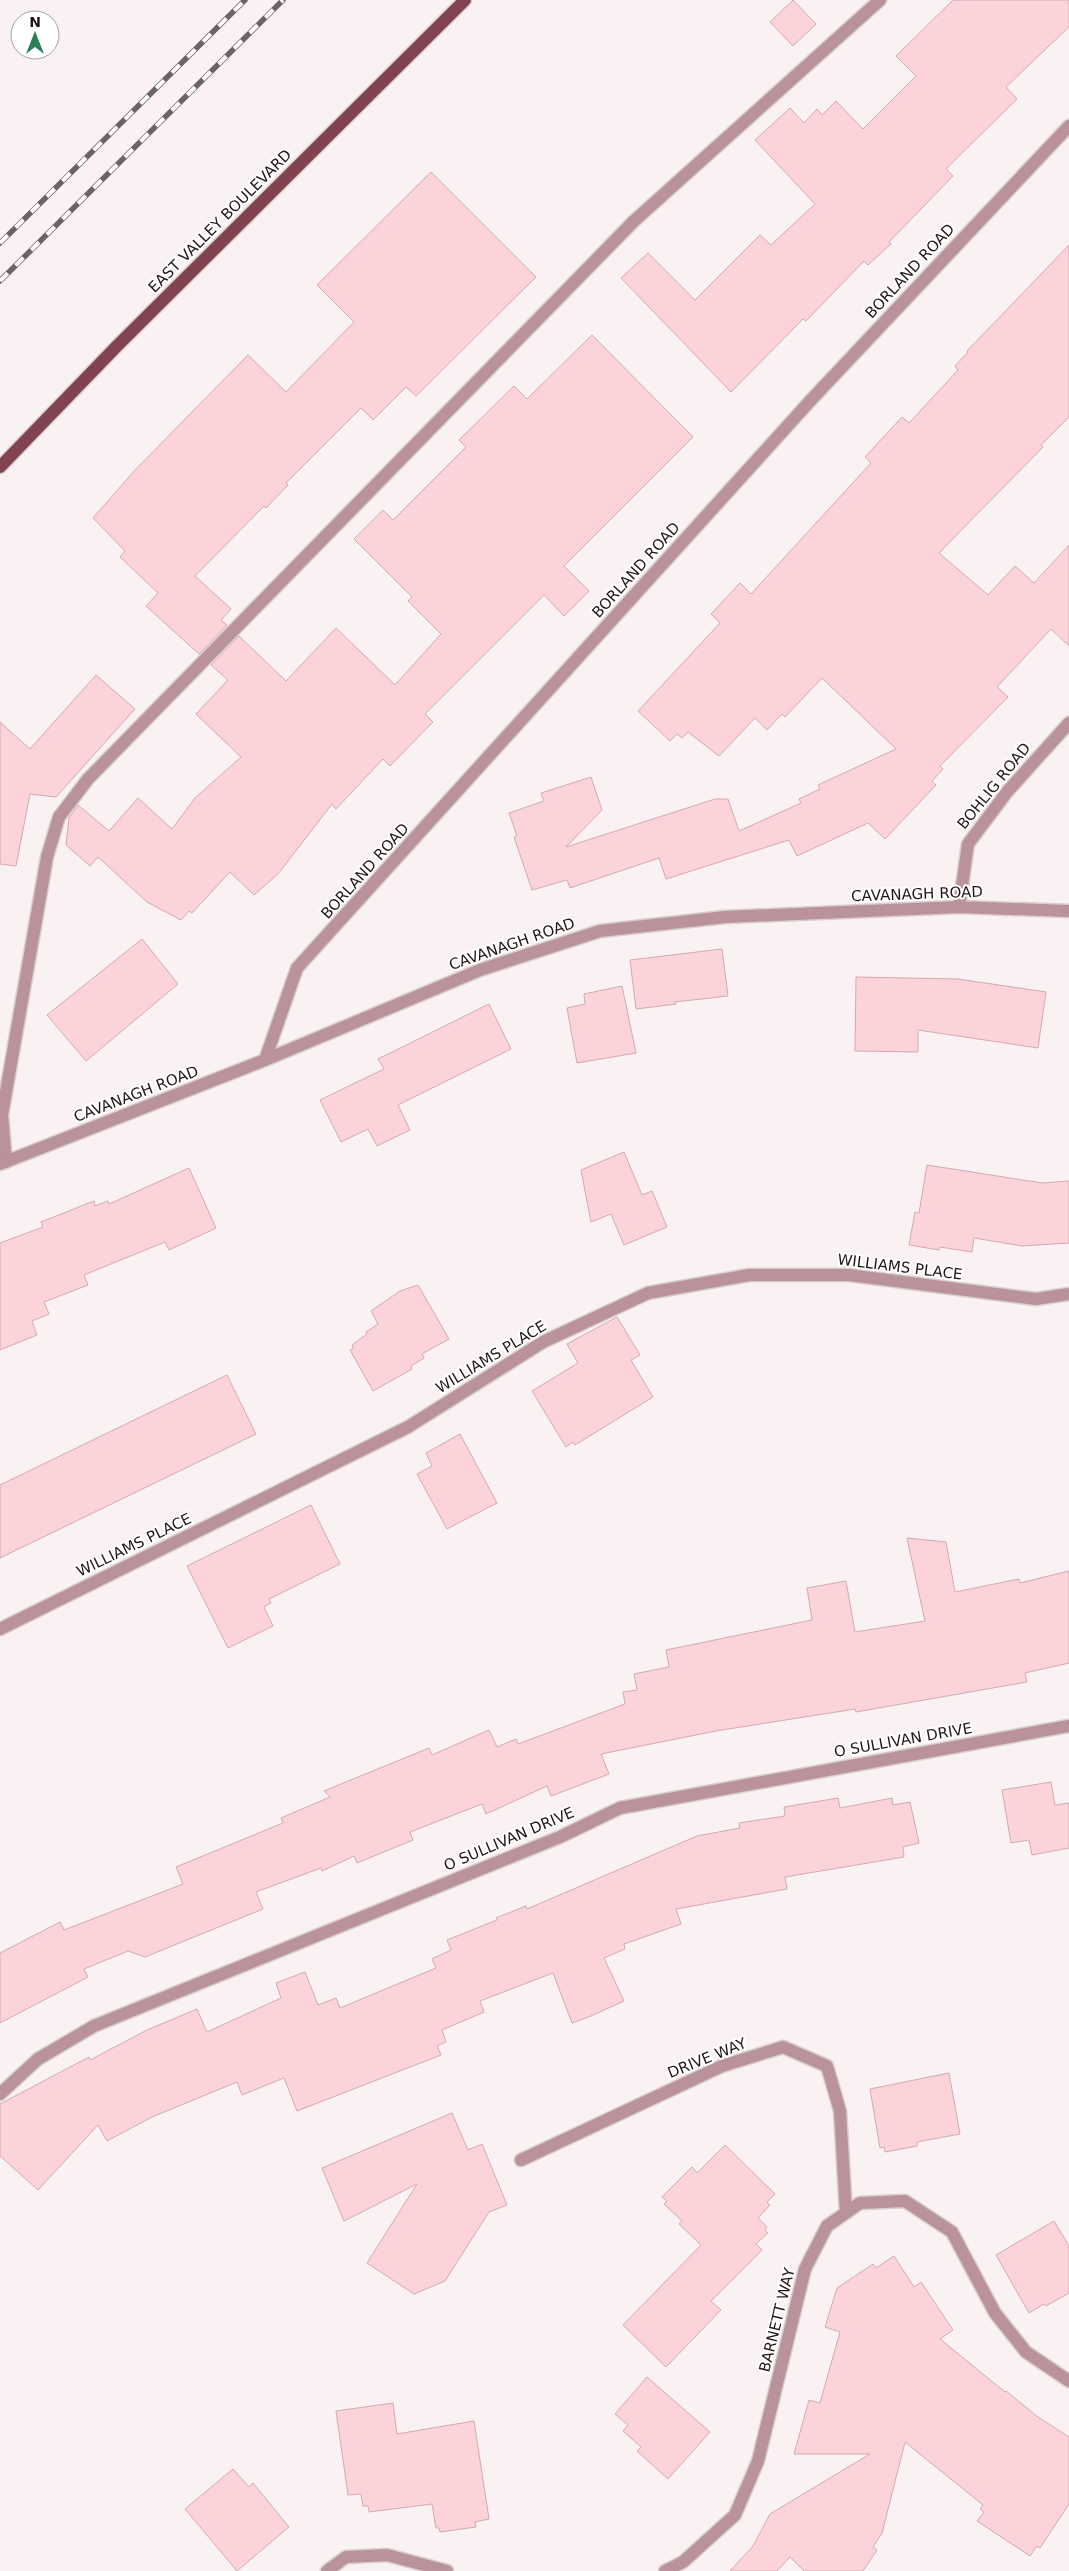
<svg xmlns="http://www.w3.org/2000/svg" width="1069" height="2571" font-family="'DejaVu Sans',sans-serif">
	<rect width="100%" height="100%" fill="#faf1f2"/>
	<path fill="#fdd3da" stroke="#d2aab0" d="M 793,0 L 816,24 L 793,46 L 770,22 Z
		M 953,0 L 1069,0 L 1069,27 L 1006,87 L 1017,99 L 946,169 L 953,176 L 889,242 L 891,244 L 868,265 L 864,261 L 806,321 L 803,319 L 731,392 L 621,278 L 648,253 L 695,300 L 760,235 L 771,245 L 815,204 L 755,140 L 790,108 L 804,123 L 817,109 L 822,115 L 836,101 L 863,129 L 916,76 L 896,56 Z
		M 431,172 L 536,277 L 416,396 L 406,387 L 373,420 L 361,408 L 286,483 L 288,485 L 266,508 L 264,506 L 195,576 L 231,609 L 221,620 L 227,625 L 199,654 L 146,606 L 158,593 L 120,557 L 125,551 L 93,518 L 136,469 L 248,355 L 286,392 L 354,322 L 317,285 Z
		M 1069,245 L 1069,417 L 1041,445 L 1043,447 L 939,553 L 988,595 L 1015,566 L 1034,583 L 1069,545 L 1069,646 L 1051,629 L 997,687 L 1008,697 L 940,766 L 943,769 L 932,781 L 936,785 L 885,839 L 868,823 L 797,856 L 789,840 L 666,879 L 659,858 L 570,888 L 567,880 L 532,890 L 514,837 L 517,836 L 509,813 L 544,801 L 541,793 L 591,777 L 602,810 L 566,847 L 715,799 L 728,799 L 739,831 L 801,803 L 799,799 L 820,789 L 818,785 L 896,749 L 822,678 L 785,717 L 782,714 L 767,730 L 755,718 L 719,756 L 688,732 L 682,738 L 677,734 L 670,741 L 638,711 L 720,623 L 711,614 L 740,583 L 751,594 L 871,463 L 865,457 L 902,417 L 909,423 L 958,370 L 955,366 L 968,352 L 967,351 Z
		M 592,335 L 693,437 L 564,566 L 589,591 L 564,616 L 544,595 L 425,714 L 433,722 L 390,766 L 383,759 L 336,809 L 332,804 L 278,874 L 254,895 L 230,872 L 192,913 L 189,911 L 181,920 L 147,902 L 98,857 L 90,866 L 66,845 L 69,818 L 78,805 L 109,831 L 138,798 L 172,829 L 195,798 L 241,757 L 196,714 L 228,680 L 211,665 L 239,636 L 286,681 L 336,628 L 395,685 L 441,634 L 408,601 L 412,597 L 354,539 L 383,510 L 393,520 L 466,447 L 459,440 L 514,386 L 527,399 Z
		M 96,675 L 135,709 L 56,797 L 30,794 L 16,866 L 0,864 L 0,722 L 30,749 Z
		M 142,939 L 178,984 L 86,1061 L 47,1015 Z
		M 722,949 L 728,996 L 675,1002 L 676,1004 L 636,1009 L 630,960 Z
		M 856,977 L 958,979 L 1046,992 L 1038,1048 L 918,1030 L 918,1052 L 855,1051 Z
		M 622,986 L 636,1053 L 577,1063 L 567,1008 L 585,1004 L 584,994 Z
		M 489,1004 L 511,1049 L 398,1105 L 410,1130 L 377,1146 L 368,1129 L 341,1142 L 320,1100 L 384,1069 L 378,1059 Z
		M 624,1152 L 642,1195 L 652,1191 L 667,1227 L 624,1245 L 611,1214 L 591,1222 L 581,1170 Z
		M 927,1165 L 1042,1183 L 1069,1181 L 1069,1243 L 1022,1246 L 974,1238 L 972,1252 L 940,1247 L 939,1250 L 909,1245 L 915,1212 L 919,1213 Z
		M 189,1168 L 216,1228 L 169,1250 L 165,1242 L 84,1275 L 88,1285 L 44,1302 L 49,1314 L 32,1321 L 37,1335 L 0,1350 L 0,1243 L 43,1227 L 41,1222 L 94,1201 L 95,1206 L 108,1201 L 109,1204 Z
		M 418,1285 L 449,1339 L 422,1354 L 424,1358 L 411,1366 L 412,1369 L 373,1391 L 350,1350 L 353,1348 L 352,1345 L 367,1334 L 366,1332 L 378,1324 L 371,1311 L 400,1291 Z
		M 617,1317 L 640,1355 L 631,1360 L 653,1397 L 575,1445 L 573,1442 L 566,1447 L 532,1391 L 578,1363 L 567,1344 Z
		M 227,1375 L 256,1434 L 0,1558 L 0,1485 Z
		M 460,1434 L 497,1503 L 447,1529 L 417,1474 L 432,1466 L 426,1453 Z
		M 311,1505 L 340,1564 L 269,1599 L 271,1603 L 264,1607 L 273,1626 L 228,1648 L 187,1566 Z
		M 907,1538 L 946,1542 L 955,1592 L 1019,1579 L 1020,1583 L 1069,1571 L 1069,1663 L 1025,1673 L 1027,1682 L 856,1712 L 855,1709 L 716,1731 L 601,1754 L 609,1774 L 551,1796 L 547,1786 L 486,1814 L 482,1804 L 410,1832 L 413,1840 L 357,1863 L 354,1856 L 322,1871 L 321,1868 L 256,1892 L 263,1909 L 145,1957 L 128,1951 L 84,1969 L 88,1977 L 0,2023 L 0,1953 L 60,1922 L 64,1930 L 183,1884 L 176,1867 L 283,1823 L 281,1818 L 330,1797 L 324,1791 L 429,1748 L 432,1755 L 489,1730 L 497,1747 L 516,1739 L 518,1744 L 625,1704 L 623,1692 L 637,1690 L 634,1674 L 669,1667 L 666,1650 L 812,1620 L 807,1588 L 846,1581 L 855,1632 L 925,1621 Z
		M 1051,1782 L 1055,1805 L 1069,1803 L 1069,1848 L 1032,1855 L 1029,1840 L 1011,1843 L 1002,1790 Z
		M 838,1798 L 840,1808 L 892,1798 L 893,1805 L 910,1802 L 919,1843 L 903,1847 L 904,1857 L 785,1877 L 787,1889 L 676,1909 L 681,1924 L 624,1944 L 625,1949 L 604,1958 L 624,2001 L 591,2016 L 572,2023 L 553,1973 L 480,2001 L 484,2012 L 442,2030 L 446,2042 L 437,2046 L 441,2055 L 297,2111 L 284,2078 L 242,2095 L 237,2082 L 152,2117 L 107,2141 L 98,2125 L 38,2190 L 0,2156 L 0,2104 L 89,2057 L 90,2060 L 147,2030 L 197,2009 L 207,2032 L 281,1998 L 276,1983 L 305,1972 L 318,2005 L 336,1998 L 340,2008 L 436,1968 L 432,1959 L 451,1950 L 447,1940 L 497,1920 L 496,1918 L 526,1906 L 527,1909 L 697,1836 L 740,1828 L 739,1823 L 785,1816 L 784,1807 Z
		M 949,2073 L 960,2134 L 917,2142 L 917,2146 L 885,2152 L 884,2147 L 880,2148 L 870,2089 Z
		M 452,2113 L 468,2150 L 482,2144 L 507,2205 L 489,2212 L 445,2281 L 414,2294 L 367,2263 L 417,2184 L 344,2221 L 322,2168 Z
		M 725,2145 L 775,2194 L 767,2202 L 770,2205 L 758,2218 L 767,2227 L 765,2230 L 768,2233 L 756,2244 L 762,2250 L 711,2301 L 721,2310 L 666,2367 L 623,2325 L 701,2245 L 679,2224 L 682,2221 L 664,2204 L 667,2201 L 662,2197 L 692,2167 L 697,2173 Z
		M 1054,2221 L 1069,2246 L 1069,2293 L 1046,2306 L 1044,2304 L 1029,2313 L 996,2255 Z
		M 894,2256 L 914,2287 L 921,2282 L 953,2330 L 940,2339 L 1005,2392 L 1006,2391 L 1038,2417 L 1069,2437 L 1069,2504 L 1040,2548 L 1037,2546 L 1030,2556 L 977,2521 L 984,2512 L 980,2509 L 983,2505 L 905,2442 L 882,2533 L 873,2547 L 877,2550 L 863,2571 L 804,2571 L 790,2557 L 777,2571 L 730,2571 L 753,2546 L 770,2514 L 870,2454 L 794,2454 L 809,2400 L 820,2403 L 840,2332 L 825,2327 L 837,2288 L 873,2264 L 876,2268 Z
		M 647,2377 L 710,2432 L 668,2479 L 637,2451 L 641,2447 L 623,2431 L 628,2425 L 615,2414 Z
		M 393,2403 L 397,2434 L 474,2421 L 489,2519 L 475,2522 L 476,2527 L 440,2532 L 439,2528 L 436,2528 L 432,2504 L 369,2512 L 368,2506 L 363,2506 L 361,2494 L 348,2495 L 336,2411 Z
		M 233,2469 L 249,2487 L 253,2483 L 289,2527 L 237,2571 L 185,2509 Z"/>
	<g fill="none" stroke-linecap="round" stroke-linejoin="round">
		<defs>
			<path id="lane" d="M 6,1162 L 2,1115 L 47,857 L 59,817 L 88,779 L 634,221 L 880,0"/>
			<path id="street" d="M 959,907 L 968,844 L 1007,792 L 1069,723
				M 265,1060 L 297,968 L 811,400 L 1069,126
				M 0,1164 L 265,1060 L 480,970 L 600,931 L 725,917 L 959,907 L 1069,911
				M 0,1629 L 408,1427 L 543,1342 L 648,1293 L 749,1275 L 849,1275 L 1036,1299 L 1069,1294
				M 0,2094 L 38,2059 L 94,2026 L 560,1837 L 620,1808 L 1069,1726
				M 521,2160 L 722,2066 L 783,2047 L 827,2066 L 840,2111 L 846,2213
				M 327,2571 L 346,2557 L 387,2555 L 447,2571
				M 665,2571 L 683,2562 L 735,2515 L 758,2461 L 805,2269 L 827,2226 L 860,2203 L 905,2201 L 952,2232 L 995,2313 L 1026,2352 L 1069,2381"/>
			<path id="primary" d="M 0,467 L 116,347 L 465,0"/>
		</defs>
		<use href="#lane" stroke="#d8cecf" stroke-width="15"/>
		<use href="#street" stroke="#d8cecf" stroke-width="15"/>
		<use href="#primary" stroke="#d8cecf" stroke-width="15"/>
		<use href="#lane" stroke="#b99399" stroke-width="12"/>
		<use href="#street" stroke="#b99399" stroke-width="12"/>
		<use href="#primary" stroke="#814350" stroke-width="12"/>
		<defs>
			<path id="rail" d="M 0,243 L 245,0
				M 0,281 L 283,0"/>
		</defs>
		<use href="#rail" stroke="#6f6264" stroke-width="5.5"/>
		<use href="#rail" stroke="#fff" stroke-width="4" stroke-dasharray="11" stroke-linecap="butt"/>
	</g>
	<g text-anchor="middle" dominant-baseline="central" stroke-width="4" stroke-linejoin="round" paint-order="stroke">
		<g font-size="15" fill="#231517" stroke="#fff">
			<text transform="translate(220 221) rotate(-45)">EAST VALLEY BOULEVARD</text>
			<text transform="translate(910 271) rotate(-47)">BORLAND ROAD</text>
			<text transform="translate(636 570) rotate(-48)">BORLAND ROAD</text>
			<text transform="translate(994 786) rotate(-51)">BOHLIG ROAD</text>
			<text transform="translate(365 871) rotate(-48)">BORLAND ROAD</text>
			<text transform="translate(917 894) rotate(-2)">CAVANAGH ROAD</text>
			<text transform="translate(512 944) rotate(-19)">CAVANAGH ROAD</text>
			<text transform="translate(136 1094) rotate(-21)">CAVANAGH ROAD</text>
			<text transform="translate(900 1267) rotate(7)">WILLIAMS PLACE</text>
			<text transform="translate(491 1357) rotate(-31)">WILLIAMS PLACE</text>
			<text transform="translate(134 1545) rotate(-26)">WILLIAMS PLACE</text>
			<text transform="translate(903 1740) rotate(-10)">O SULLIVAN DRIVE</text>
			<text transform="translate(509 1839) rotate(-23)">O SULLIVAN DRIVE</text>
			<text transform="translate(707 2058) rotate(-22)">DRIVE WAY</text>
			<text transform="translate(777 2320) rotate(-76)">BARNETT WAY</text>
		</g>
	</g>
	<g transform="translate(35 35)"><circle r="24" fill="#ffffff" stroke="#a7a1a2"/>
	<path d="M0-4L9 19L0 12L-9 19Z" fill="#288054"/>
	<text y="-8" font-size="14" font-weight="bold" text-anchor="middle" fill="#231517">N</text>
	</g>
</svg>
